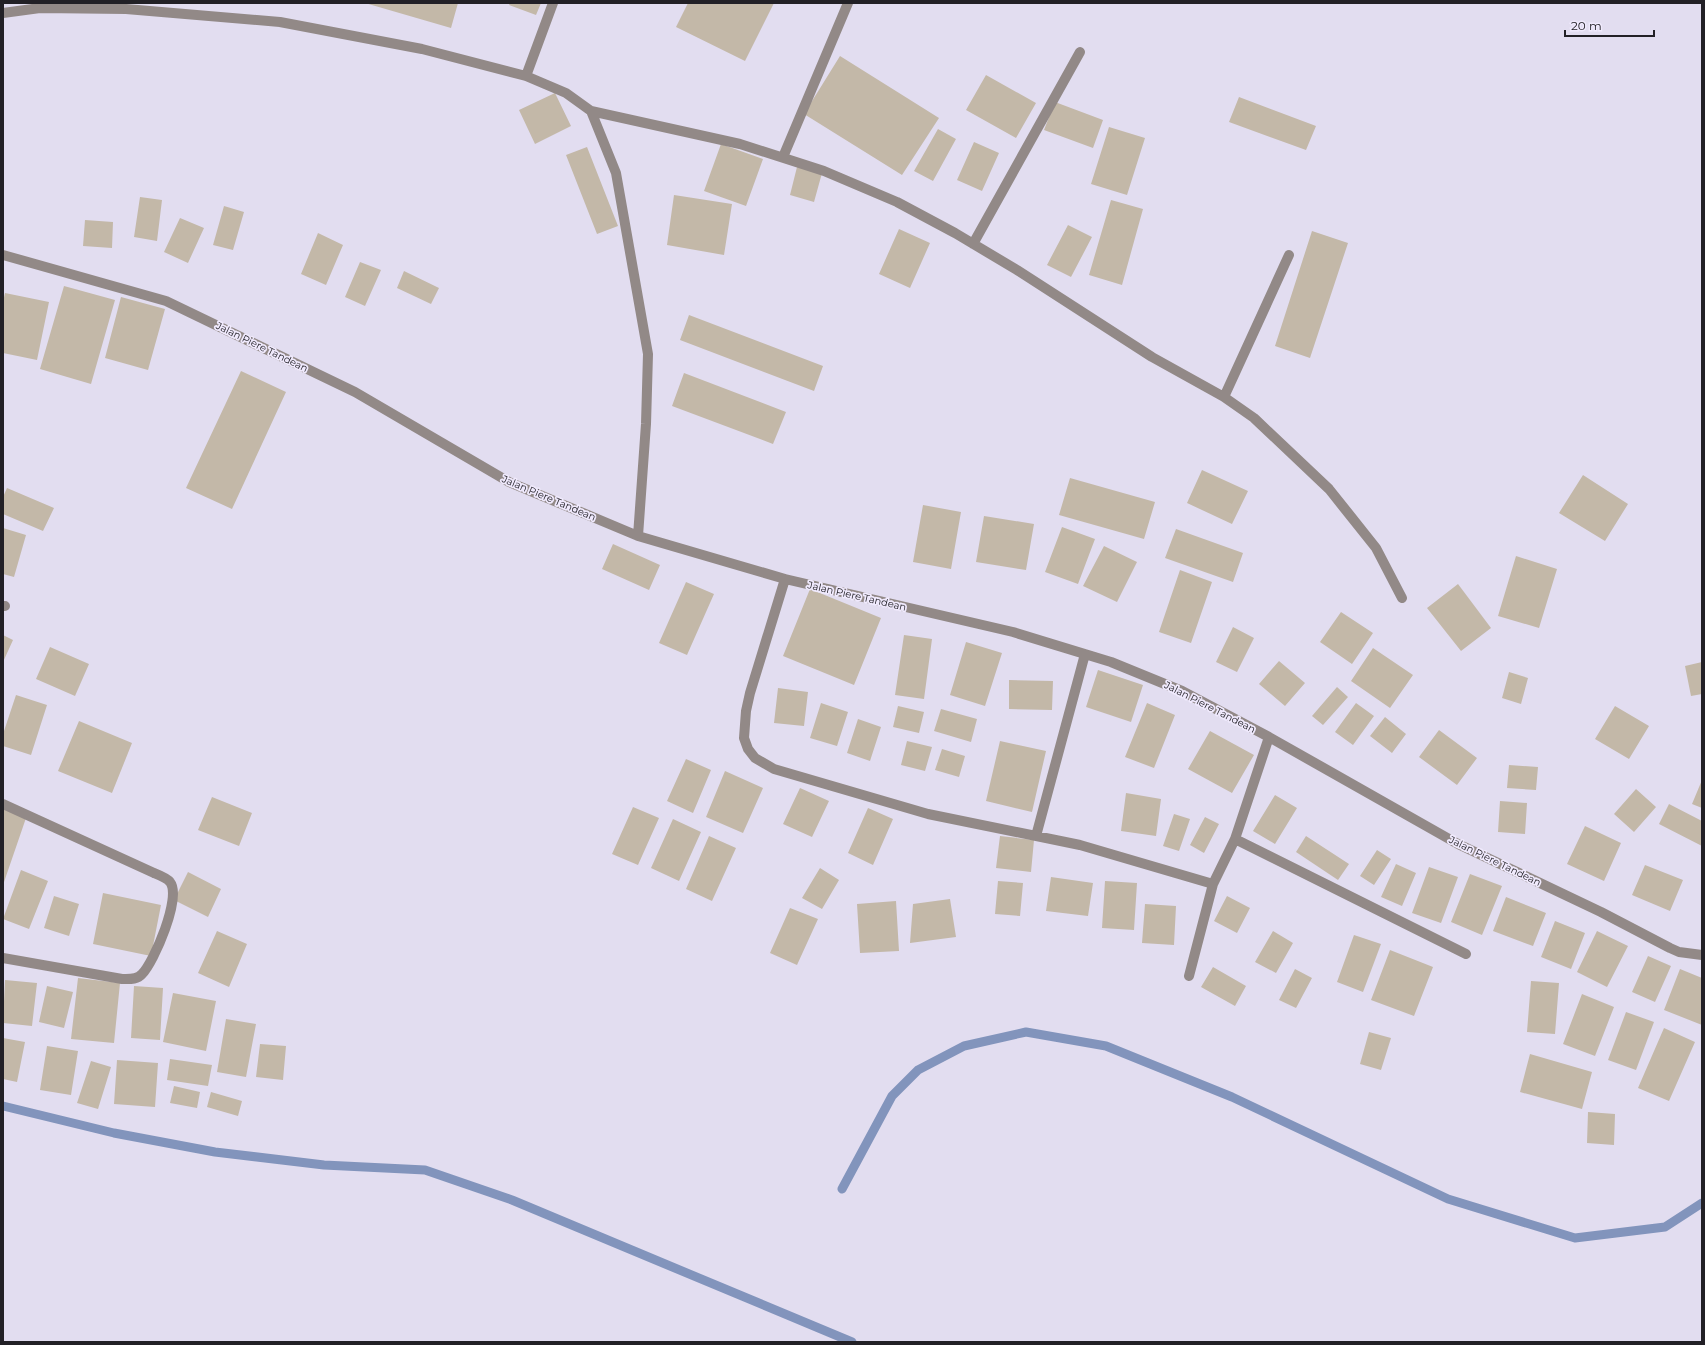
<svg xmlns="http://www.w3.org/2000/svg" width="1705" height="1345" font-family="Montserrat,sans-serif">
	<rect width="100%" height="100%" fill="#e2ddf0"/>
	<g fill="none" stroke-linecap="round" stroke-linejoin="round">
		<path stroke="#8294bc" stroke-width="9" d="M 3,1106 L 114,1133 L 215,1152 L 324,1165 L 425,1170 L 512,1200 L 852,1342
			M 842,1189 L 892,1096 L 918,1070 L 964,1046 L 1026,1032 L 1106,1046 L 1232,1097 L 1448,1199 L 1575,1238 L 1665,1227 L 1702,1203"/>
	</g>
	<path fill="#c3b8a8" d="M 365,3 L 458,3 L 451,28 Z
		M 510,3 L 541,3 L 536,15 L 509,5 Z
		M 688,3 L 774,3 L 745,61 L 676,27 Z
		M 840,56 L 939,118 L 902,175 L 804,114 Z
		M 986,75 L 1036,103 L 1016,138 L 966,110 Z
		M 555,93 L 571,126 L 535,144 L 519,110 Z
		M 1239,97 L 1316,126 L 1306,150 L 1229,122 Z
		M 1055,102 L 1103,120 L 1093,148 L 1044,130 Z
		M 1109,127 L 1145,138 L 1127,195 L 1091,184 Z
		M 938,129 L 956,139 L 933,181 L 914,171 Z
		M 974,142 L 999,153 L 982,191 L 957,180 Z
		M 721,144 L 763,159 L 746,206 L 704,191 Z
		M 587,147 L 618,226 L 597,234 L 566,155 Z
		M 797,167 L 822,173 L 814,202 L 790,195 Z
		M 674,195 L 732,204 L 724,255 L 667,245 Z
		M 140,197 L 162,200 L 157,241 L 134,237 Z
		M 1111,200 L 1143,209 L 1122,285 L 1089,275 Z
		M 224,206 L 244,212 L 233,250 L 213,245 Z
		M 180,218 L 204,228 L 188,263 L 164,252 Z
		M 85,220 L 113,222 L 112,248 L 83,246 Z
		M 1068,225 L 1092,237 L 1071,277 L 1047,265 Z
		M 899,229 L 930,243 L 910,288 L 879,274 Z
		M 1312,231 L 1348,243 L 1310,358 L 1275,346 Z
		M 318,233 L 343,245 L 326,285 L 301,274 Z
		M 360,262 L 381,270 L 365,306 L 345,297 Z
		M 404,271 L 439,288 L 431,304 L 397,288 Z
		M 64,286 L 115,300 L 91,384 L 40,369 Z
		M 5,293 L 49,302 L 37,360 L 3,353 L 3,302 Z
		M 121,297 L 165,309 L 148,370 L 105,358 Z
		M 689,315 L 823,366 L 814,391 L 680,340 Z
		M 241,371 L 286,392 L 232,509 L 186,488 Z
		M 684,373 L 786,412 L 773,444 L 672,406 Z
		M 1202,470 L 1248,491 L 1232,524 L 1187,503 Z
		M 1583,475 L 1628,504 L 1605,541 L 1559,513 Z
		M 1070,478 L 1155,502 L 1144,539 L 1059,515 Z
		M 7,488 L 54,508 L 43,531 L 3,514 L 3,497 Z
		M 923,505 L 961,512 L 951,569 L 913,562 Z
		M 984,516 L 1034,524 L 1026,570 L 976,562 Z
		M 1062,527 L 1095,539 L 1078,584 L 1045,572 Z
		M 3,528 L 26,535 L 14,577 L 3,574 Z
		M 1176,529 L 1243,553 L 1233,582 L 1165,558 Z
		M 613,544 L 660,565 L 649,590 L 602,569 Z
		M 1104,546 L 1137,562 L 1117,602 L 1083,586 Z
		M 1516,556 L 1557,569 L 1539,628 L 1498,616 Z
		M 1180,570 L 1212,582 L 1191,643 L 1159,632 Z
		M 686,582 L 714,594 L 687,655 L 659,643 Z
		M 1458,584 L 1491,628 L 1461,651 L 1427,608 Z
		M 810,589 L 881,618 L 854,685 L 783,656 Z
		M 1341,612 L 1373,633 L 1352,664 L 1320,642 Z
		M 1233,627 L 1254,638 L 1237,672 L 1216,662 Z
		M 3,635 L 13,640 L 3,662 Z
		M 904,635 L 932,639 L 924,699 L 895,695 Z
		M 966,642 L 1002,653 L 985,706 L 950,695 Z
		M 50,647 L 89,664 L 75,696 L 36,679 Z
		M 1373,648 L 1413,675 L 1390,708 L 1351,681 Z
		M 1279,661 L 1305,683 L 1285,706 L 1259,684 Z
		M 1702,662 L 1702,694 L 1691,696 L 1685,666 Z
		M 1098,670 L 1143,685 L 1131,722 L 1086,707 Z
		M 1509,672 L 1528,678 L 1521,704 L 1502,698 Z
		M 1009,680 L 1053,681 L 1052,710 L 1009,709 Z
		M 1337,687 L 1348,697 L 1323,725 L 1312,716 Z
		M 778,688 L 808,692 L 804,726 L 774,723 Z
		M 16,695 L 47,705 L 31,755 L 3,746 L 3,734 Z
		M 821,703 L 848,712 L 837,746 L 810,738 Z
		M 1147,703 L 1175,715 L 1154,768 L 1125,757 Z
		M 1356,703 L 1374,716 L 1353,745 L 1335,732 Z
		M 898,706 L 924,712 L 919,733 L 893,727 Z
		M 1615,706 L 1649,726 L 1629,759 L 1595,739 Z
		M 941,709 L 977,719 L 971,742 L 934,731 Z
		M 1385,717 L 1406,734 L 1392,753 L 1370,736 Z
		M 858,719 L 881,727 L 870,761 L 847,753 Z
		M 79,721 L 132,743 L 112,793 L 58,771 Z
		M 1439,730 L 1477,758 L 1457,785 L 1419,757 Z
		M 1210,731 L 1254,755 L 1232,793 L 1188,769 Z
		M 907,741 L 932,747 L 925,771 L 901,765 Z
		M 1000,741 L 1046,751 L 1032,812 L 986,801 Z
		M 942,749 L 965,756 L 959,777 L 935,770 Z
		M 686,759 L 711,770 L 693,813 L 667,801 Z
		M 1509,765 L 1538,767 L 1536,790 L 1507,788 Z
		M 725,771 L 763,788 L 743,833 L 706,817 Z
		M 1702,780 L 1702,808 L 1692,804 Z
		M 800,788 L 829,801 L 812,837 L 783,824 Z
		M 1636,789 L 1656,807 L 1634,832 L 1614,814 Z
		M 1126,793 L 1161,799 L 1156,836 L 1121,831 Z
		M 1275,795 L 1297,808 L 1275,844 L 1253,831 Z
		M 212,797 L 252,813 L 239,846 L 198,830 Z
		M 1500,801 L 1527,803 L 1525,834 L 1498,832 Z
		M 1669,804 L 1702,821 L 1702,846 L 1659,824 Z
		M 633,807 L 659,818 L 638,865 L 612,854 Z
		M 868,808 L 893,819 L 873,865 L 848,853 Z
		M 3,809 L 26,818 L 3,885 Z
		M 1174,814 L 1190,819 L 1179,851 L 1163,846 Z
		M 1205,817 L 1219,824 L 1204,853 L 1190,845 Z
		M 673,819 L 701,832 L 679,881 L 651,868 Z
		M 1585,826 L 1621,843 L 1604,881 L 1567,864 Z
		M 709,836 L 736,848 L 712,901 L 686,889 Z
		M 1000,836 L 1034,840 L 1031,872 L 996,868 Z
		M 1306,836 L 1349,864 L 1338,880 L 1296,852 Z
		M 1377,850 L 1391,859 L 1374,885 L 1360,876 Z
		M 1396,864 L 1416,873 L 1402,906 L 1381,897 Z
		M 1645,865 L 1683,880 L 1670,911 L 1632,895 Z
		M 1429,867 L 1458,877 L 1441,923 L 1412,913 Z
		M 820,868 L 839,880 L 822,909 L 802,898 Z
		M 21,870 L 48,881 L 29,929 L 3,919 Z
		M 188,872 L 221,889 L 208,917 L 174,900 Z
		M 1470,874 L 1502,886 L 1482,935 L 1451,922 Z
		M 1051,877 L 1093,883 L 1088,916 L 1046,911 Z
		M 998,881 L 1023,883 L 1020,916 L 995,914 Z
		M 1105,881 L 1137,883 L 1134,930 L 1102,928 Z
		M 103,893 L 161,905 L 151,956 L 93,944 Z
		M 54,896 L 79,904 L 69,936 L 44,928 Z
		M 1227,896 L 1250,908 L 1237,933 L 1214,921 Z
		M 1506,897 L 1546,913 L 1533,946 L 1493,931 Z
		M 950,899 L 956,937 L 910,943 L 913,904 Z
		M 896,901 L 899,951 L 860,953 L 857,904 Z
		M 1145,904 L 1176,906 L 1174,945 L 1142,943 Z
		M 790,908 L 818,919 L 797,965 L 770,953 Z
		M 1555,921 L 1585,933 L 1571,969 L 1541,957 Z
		M 217,931 L 247,944 L 229,987 L 198,973 Z
		M 1273,931 L 1293,943 L 1276,973 L 1255,962 Z
		M 1597,931 L 1628,946 L 1607,987 L 1577,972 Z
		M 1354,935 L 1381,944 L 1363,992 L 1337,982 Z
		M 1390,950 L 1433,967 L 1414,1016 L 1371,1000 Z
		M 1648,956 L 1671,966 L 1655,1002 L 1632,992 Z
		M 1213,967 L 1246,986 L 1235,1006 L 1201,987 Z
		M 1295,969 L 1312,978 L 1296,1008 L 1279,1000 Z
		M 1680,969 L 1702,978 L 1702,1025 L 1664,1010 Z
		M 78,978 L 120,983 L 114,1043 L 71,1039 Z
		M 5,980 L 37,983 L 32,1026 L 3,1023 Z
		M 1531,981 L 1559,983 L 1555,1034 L 1527,1032 Z
		M 47,986 L 73,992 L 64,1028 L 39,1022 Z
		M 134,986 L 163,988 L 160,1040 L 131,1038 Z
		M 173,993 L 216,1001 L 206,1051 L 163,1042 Z
		M 1582,994 L 1614,1007 L 1595,1056 L 1563,1044 Z
		M 1626,1012 L 1654,1022 L 1636,1070 L 1608,1060 Z
		M 226,1019 L 256,1024 L 246,1077 L 217,1072 Z
		M 1664,1028 L 1695,1042 L 1669,1101 L 1638,1088 Z
		M 1369,1032 L 1391,1038 L 1381,1070 L 1360,1064 Z
		M 3,1038 L 25,1042 L 17,1082 L 3,1079 Z
		M 260,1044 L 286,1046 L 283,1080 L 256,1077 Z
		M 47,1046 L 78,1051 L 71,1095 L 40,1090 Z
		M 1530,1054 L 1592,1072 L 1582,1109 L 1520,1092 Z
		M 170,1059 L 212,1065 L 208,1086 L 167,1080 Z
		M 117,1060 L 158,1063 L 155,1107 L 114,1104 Z
		M 91,1061 L 111,1067 L 98,1109 L 77,1103 Z
		M 174,1086 L 200,1092 L 197,1108 L 170,1103 Z
		M 211,1092 L 242,1101 L 238,1116 L 207,1107 Z
		M 1588,1112 L 1615,1114 L 1614,1145 L 1587,1143 Z"/>
	<g fill="none" stroke-linecap="round" stroke-linejoin="round">
		<path stroke="#928987" stroke-width="10" d="M 3,13 L 40,8 L 126,9 L 280,22 L 422,49 L 526,76 L 566,93 L 591,111 L 616,173 L 648,354 L 646,424 L 638,536
			M 526,76 L 553,3
			M 591,111 L 740,144 L 824,171 L 897,202 L 955,233 L 1017,270 L 1152,357 L 1224,397 L 1254,418 L 1329,489 L 1376,548 L 1402,598
			M 783,157 L 848,3
			M 973,244 L 1080,52
			M 3,255 L 166,301 L 355,392 L 509,482 L 638,536 L 785,579 L 1013,632 L 1111,662 L 1182,691 L 1269,737 L 1458,844 L 1601,912 L 1670,948 L 1679,952 L 1702,955
			M 1224,397 L 1289,255
			M 785,579 L 750,693 L 746,711 L 744,738 L 748,749 L 755,758 L 774,769 L 928,814 L 1080,845 L 1213,884
			M 3,606 L 5,606
			M 3,804 L 154,873 C 159,875 167,878 170,882 C 182,897 154,962 142,974 C 137,980 129,979 122,979 L 3,958
			M 1036,836 L 1085,654
			M 1235,839 L 1466,954
			M 1189,976 L 1213,884 L 1235,839 L 1269,737"/>
	</g>
	<g text-anchor="middle" dominant-baseline="central" stroke-width="3.5" stroke-linejoin="round" paint-order="stroke">
		<g font-size="10" fill="#222026" stroke="#f0eafd">
			<text transform="translate(262 347) rotate(26)">Jalan Piere Tandean</text>
			<text transform="translate(549 498) rotate(23)">Jalan Piere Tandean</text>
			<text transform="translate(857 596) rotate(13)">Jalan Piere Tandean</text>
			<text transform="translate(1210 707) rotate(27)">Jalan Piere Tandean</text>
			<text transform="translate(1495 861) rotate(26)">Jalan Piere Tandean</text>
		</g>
	</g>
	<rect width="1705" height="1345" fill="none" stroke="#222026" stroke-width="8"/>
	<path d="M1565 30v6h89v-6" fill="none" stroke="#222026" stroke-width="2"/>
	<text x="1571" y="30" font-size="12" fill="#222026" stroke="#f0eafd" stroke-width="3" paint-order="stroke">20 m</text>
</svg>
